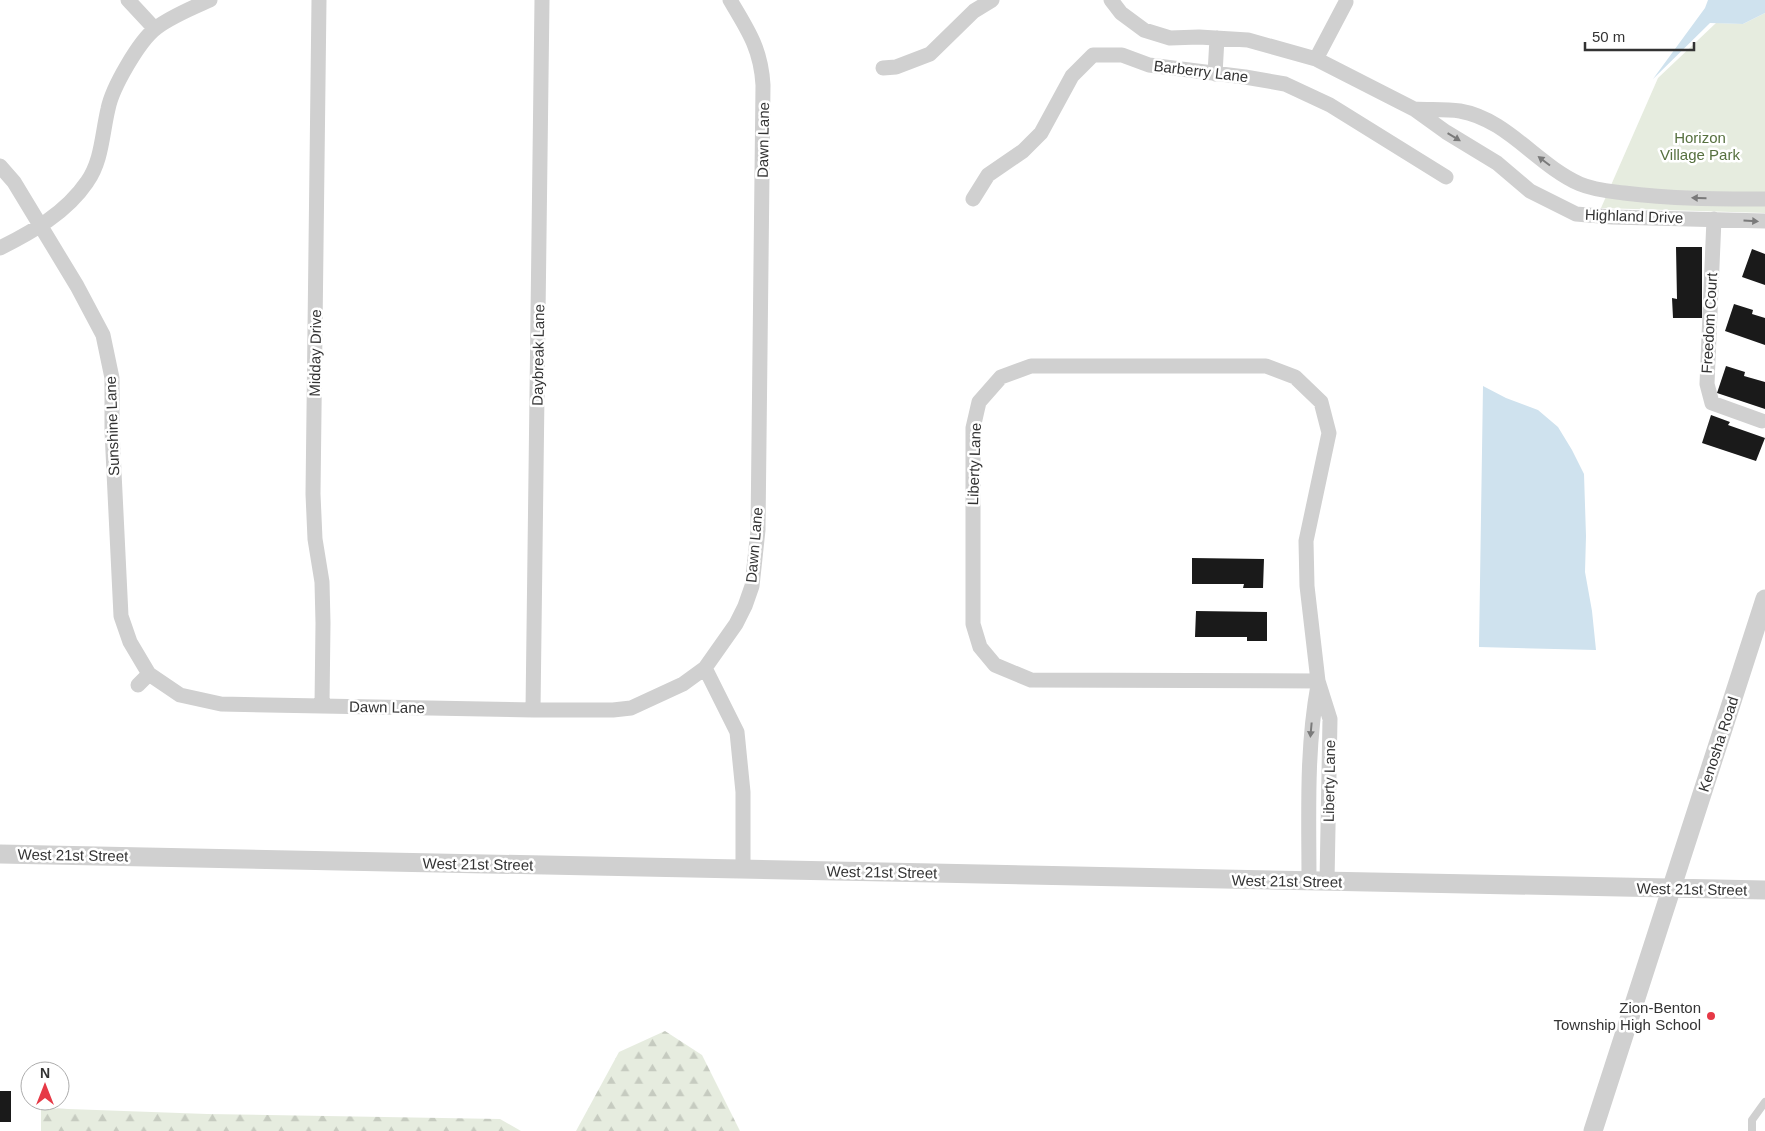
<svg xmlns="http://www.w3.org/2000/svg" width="1765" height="1131" font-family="Arial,sans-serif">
	<defs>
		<pattern id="forest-firs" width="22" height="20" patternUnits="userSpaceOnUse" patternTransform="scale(1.25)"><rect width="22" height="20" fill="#e6ecdf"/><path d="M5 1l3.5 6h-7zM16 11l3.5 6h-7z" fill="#c6cbc0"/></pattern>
	</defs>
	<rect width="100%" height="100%" fill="#fff"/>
	<path fill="#e6ecdf" d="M 1765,13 L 1765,213 L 1601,208 L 1658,78 L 1716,23 L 1743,24 Z"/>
	<path fill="url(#forest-firs)" d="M 665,1031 L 702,1055 L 740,1131 L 576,1131 L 619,1052 Z
		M 41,1108 L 207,1114 L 500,1119 L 521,1131 L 41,1131 Z"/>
	<path fill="#cfe2ee" d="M 1708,0 L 1765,0 L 1765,13 L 1743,24 L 1710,23 L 1653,79 L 1705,8 Z
		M 1483,386 L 1506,398 L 1538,410 L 1558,427 L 1572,450 L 1584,474 L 1586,536 L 1585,572 L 1592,611 L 1596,650 L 1479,647 Z"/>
	<path fill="#1a1a1a" d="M 1676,247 L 1702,247 L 1702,318 L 1673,318 L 1672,298 L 1677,299 Z
		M 1752,249 L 1765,254 L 1765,285 L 1742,277 Z
		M 1734,304 L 1753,310 L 1752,314 L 1765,318 L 1765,345 L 1725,331 Z
		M 1726,366 L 1745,372 L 1744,376 L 1765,382 L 1765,409 L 1717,393 Z
		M 1711,415 L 1730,422 L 1728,425 L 1765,438 L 1756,461 L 1702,443 Z
		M 1192,558 L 1264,559 L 1263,588 L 1243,588 L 1244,584 L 1192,584 Z
		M 1196,611 L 1267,612 L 1267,641 L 1247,641 L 1247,637 L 1195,637 Z
		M 0,1091 L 11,1091 L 11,1122 L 0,1122 Z"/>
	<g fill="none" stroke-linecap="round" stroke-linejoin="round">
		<path stroke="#d0d0d0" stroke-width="8" d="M 1752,1131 L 1752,1120 L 1765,1102"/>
		<path stroke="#d0d0d0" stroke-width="15" d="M 128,0 L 155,29
			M 319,0 L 313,494 L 315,539 L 322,582 L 323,623 L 322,705
			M 1111,0 L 1121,13 L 1144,30 L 1170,38 L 1199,37 L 1248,40 L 1316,59 L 1414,109 L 1446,132 L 1497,163 L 1530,191 L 1576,214 L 1612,217 L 1765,221
			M 1316,59 L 1346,2
			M 883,68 L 896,67 L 930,54 L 974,11 L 992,0
			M 1215,74 L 1217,38
			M 1414,109 C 1429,110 1445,109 1460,111 C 1507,119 1537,165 1580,184 C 1594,190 1609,191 1624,193 C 1671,199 1718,199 1765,199
			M 0,166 L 14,182 L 77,286 L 103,335 L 112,378 L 112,431 L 121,616 L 130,642 L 149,674 L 180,695 L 221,704 L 533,710 L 613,710 L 631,708 L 683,684 L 705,668 L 736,624 L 745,606 L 752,586 L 758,530 L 763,85 C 761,49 748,30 730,0
			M 973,199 L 988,175 L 1023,151 L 1041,133 L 1072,76 L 1093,55 L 1122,55 L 1149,65 L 1245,77 L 1285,84 L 1330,105 L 1446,177
			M 1714,219 L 1707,384 L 1712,403 L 1762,421
			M 0,248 C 32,232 66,213 87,182 C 102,161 102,134 108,109 C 112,88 139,41 156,28 C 172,16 192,8 210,0
			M 1031,366 L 1266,366 L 1295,377 L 1321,402 L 1329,433 L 1306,541 L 1307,586 L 1318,681 L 1031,680 L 995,665 L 980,647 L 973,624 L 973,428 L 979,402 L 1001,377 Z
			M 705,668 L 737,732 L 743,792 L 743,869
			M 1318,681 L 1330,719 L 1327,882
			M 138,685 L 149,674
			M 533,710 L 542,0
			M 1309,881 C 1309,816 1306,750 1318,685"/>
		<path stroke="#d0d0d0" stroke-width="19" d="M 0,854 L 1765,890
			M 1593,1131 L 1765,599"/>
	</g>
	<defs><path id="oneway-solid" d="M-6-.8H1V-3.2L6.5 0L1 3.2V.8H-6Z" transform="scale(1.25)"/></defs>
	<g fill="#7a7a7a">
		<use href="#oneway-solid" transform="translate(1454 137) rotate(31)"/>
		<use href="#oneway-solid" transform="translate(1544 161) rotate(-143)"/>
		<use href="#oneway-solid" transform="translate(1699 198) rotate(-178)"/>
		<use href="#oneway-solid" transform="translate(1751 221) rotate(3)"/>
		<use href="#oneway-solid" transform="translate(1311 730) rotate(95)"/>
	</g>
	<circle fill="#e63946" stroke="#fff" stroke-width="2" cx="1711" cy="1016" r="5"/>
	<g text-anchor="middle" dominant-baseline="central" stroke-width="5" stroke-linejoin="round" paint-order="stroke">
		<g font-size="15" fill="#333" stroke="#fff">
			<text transform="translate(1201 71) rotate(7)">Barberry Lane</text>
			<text transform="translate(763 140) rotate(-89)">Dawn Lane</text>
			<text transform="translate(1634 216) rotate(2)">Highland Drive</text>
			<text transform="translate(1709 323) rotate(-87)">Freedom Court</text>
			<text transform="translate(315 353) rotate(-89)">Midday Drive</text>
			<text transform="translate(538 355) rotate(-89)">Daybreak Lane</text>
			<text transform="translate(112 426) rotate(-92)">Sunshine Lane</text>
			<text transform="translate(974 464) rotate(-88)">Liberty Lane</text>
			<text transform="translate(754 545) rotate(-85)">Dawn Lane</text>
			<text transform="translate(387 707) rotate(1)">Dawn Lane</text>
			<text transform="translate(1718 744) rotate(-72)">Kenosha Road</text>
			<text transform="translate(1329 781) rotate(-89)">Liberty Lane</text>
			<text transform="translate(73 855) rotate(1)">West 21st Street</text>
			<text transform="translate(478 864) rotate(1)">West 21st Street</text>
			<text transform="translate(882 872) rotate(1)">West 21st Street</text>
			<text transform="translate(1287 881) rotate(1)">West 21st Street</text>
			<text transform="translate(1692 889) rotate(1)">West 21st Street</text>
		</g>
		<g font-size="15" fill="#56703f" stroke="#fff">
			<text x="1700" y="137">Horizon<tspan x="1700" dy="17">Village Park</tspan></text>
		</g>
		<g font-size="15" fill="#333" stroke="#fff" text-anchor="end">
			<text x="1701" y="1007">Zion-Benton<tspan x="1701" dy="17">Township High School</tspan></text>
		</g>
	</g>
	<g transform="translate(45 1086)"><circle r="24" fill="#ffffff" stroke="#adadad"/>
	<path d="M0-4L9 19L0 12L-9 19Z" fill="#e63946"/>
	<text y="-8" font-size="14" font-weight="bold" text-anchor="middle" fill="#333333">N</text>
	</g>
	<path d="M1585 42v8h109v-8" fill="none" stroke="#333333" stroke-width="2.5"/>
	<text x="1592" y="42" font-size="15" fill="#333333" stroke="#ffffff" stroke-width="4" paint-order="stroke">50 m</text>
</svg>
